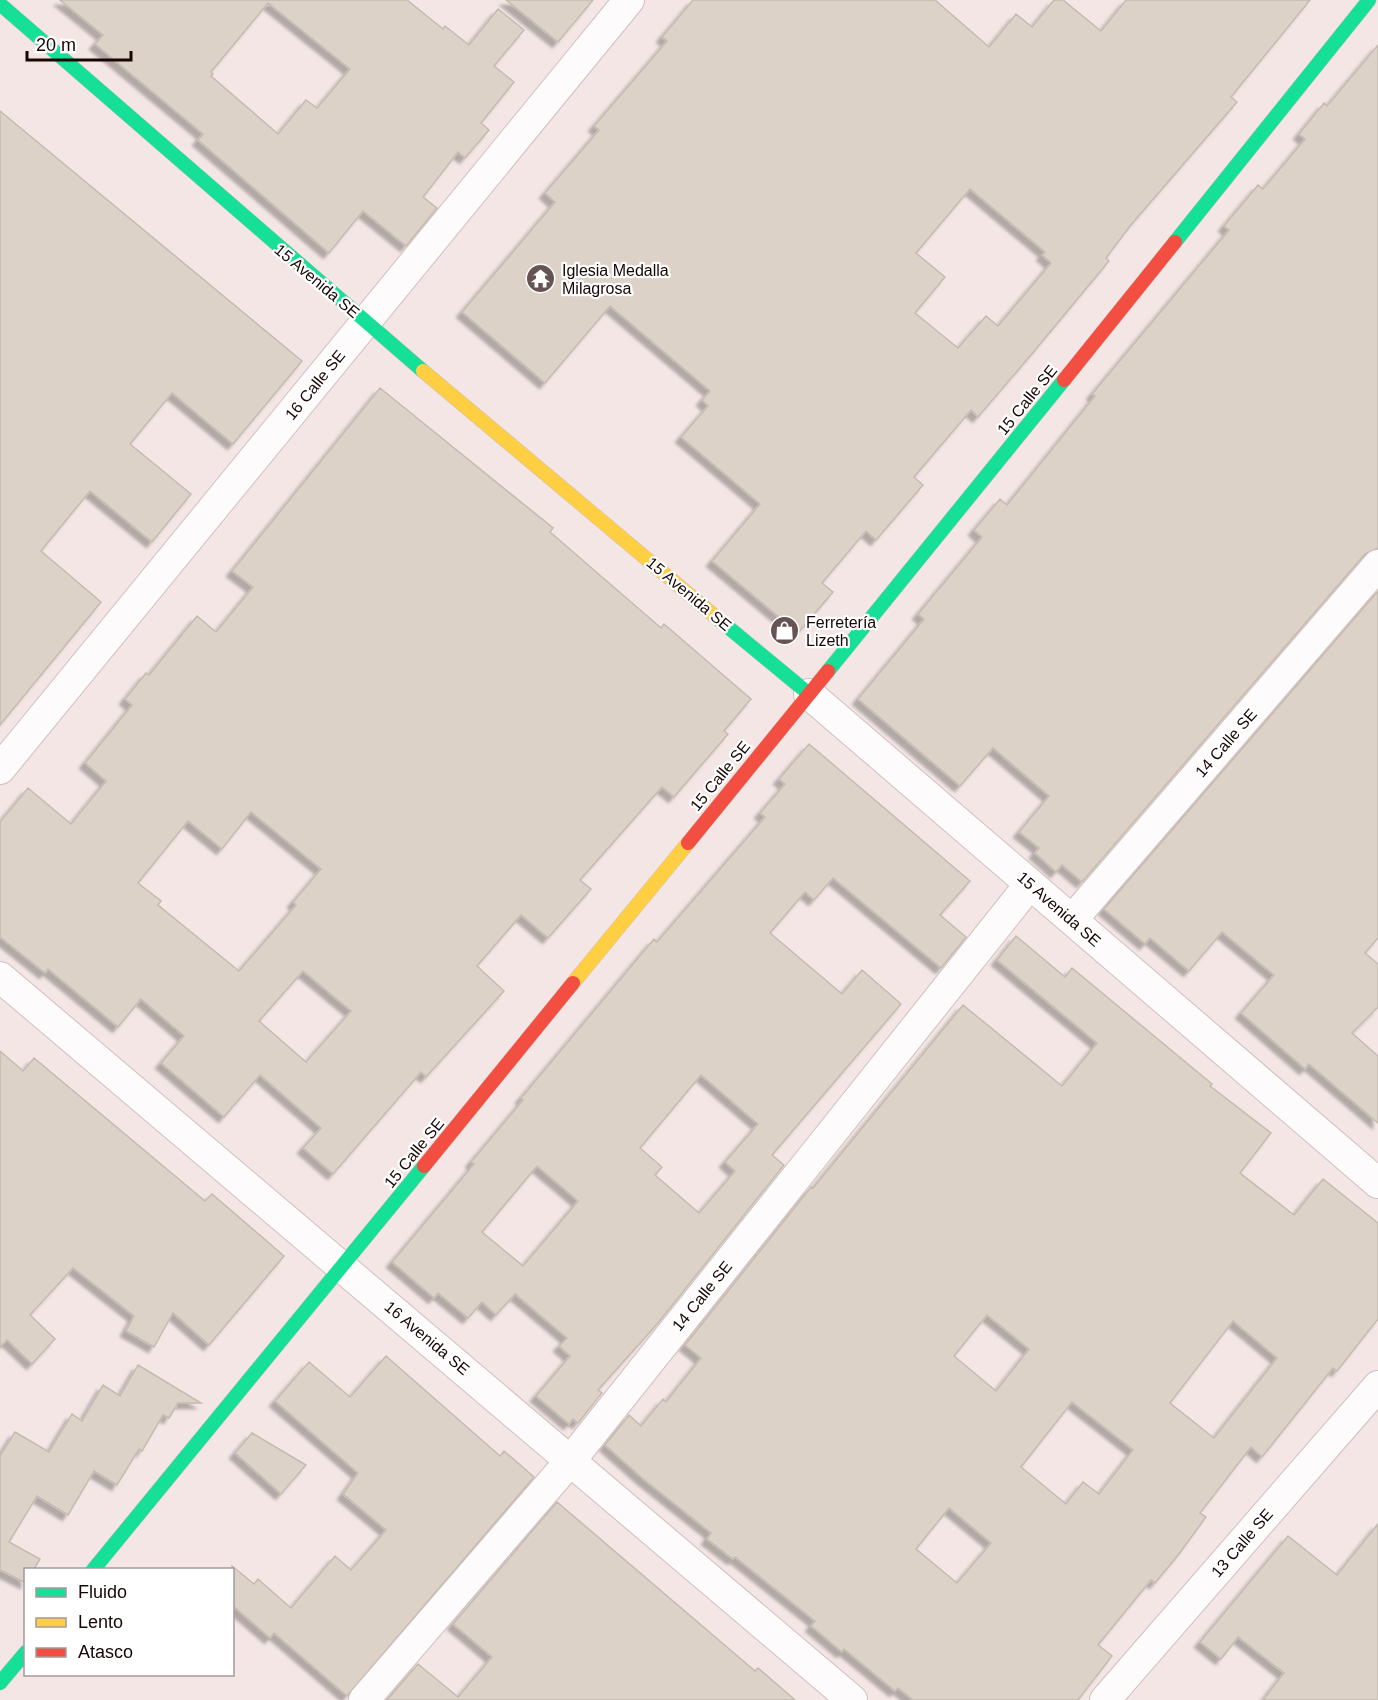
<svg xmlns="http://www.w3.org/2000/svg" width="1378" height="1700" font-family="Helvetica,sans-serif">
	<defs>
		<filter id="shadow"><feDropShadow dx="-5.5" dy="5.5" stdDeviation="1.5" flood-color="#0004"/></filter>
	</defs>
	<rect width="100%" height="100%" fill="#f3e6e4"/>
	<path fill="#dcd2c7" stroke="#c5bbb1" stroke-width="1.5" fill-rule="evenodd" filter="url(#shadow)" d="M 60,0 L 407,0 L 443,29 L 445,26 L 469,45 L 498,9 L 524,30 L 494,66 L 514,82 L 481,123 L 489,130 L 465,158 L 458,152 L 423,197 L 437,208 L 406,246 L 363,211 L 329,253 L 198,140 L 203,134 L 95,44 L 103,35 ZM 268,3 L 350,69 L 317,108 L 306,100 L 278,134 L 211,76 L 213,74 L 211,72 Z
		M 506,0 L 593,0 L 558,42 Z
		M 693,0 L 935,0 L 989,47 L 1016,14 L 1032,27 L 1054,0 L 1063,0 L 1101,31 L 1126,0 L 1310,0 L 1231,97 L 1237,102 L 1130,226 L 1106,258 L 1109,261 L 1031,355 L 978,417 L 971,410 L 914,477 L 923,485 L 900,512 L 876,540 L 866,531 L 822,583 L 833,592 L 798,633 L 712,561 L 760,504 L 681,437 L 708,406 L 702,400 L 710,391 L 610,306 L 545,383 L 462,312 L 555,202 L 545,193 L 599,130 L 594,126 L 667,41 L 662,37 ZM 970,189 L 1045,252 L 1042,255 L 1051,263 L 998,326 L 986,316 L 958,348 L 915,313 L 945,277 L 916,253 Z
		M 1378,45 L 1378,548 L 1365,554 L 1082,882 L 1062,865 L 1056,872 L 1035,853 L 1039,848 L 1019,832 L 1049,796 L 993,748 L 960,786 L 858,699 L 924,619 L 918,614 L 982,537 L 974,530 L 1000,499 L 1007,505 L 1095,396 L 1092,394 L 1229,230 L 1224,226 L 1258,185 L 1263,189 L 1305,139 L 1299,134 L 1324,103 L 1327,106 Z
		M 0,111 L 302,361 L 233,444 L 172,393 L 130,444 L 191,494 L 152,542 L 90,491 L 41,551 L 101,602 L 0,725 Z
		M 380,388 L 553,528 L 550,532 L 661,628 L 664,624 L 751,699 L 724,731 L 728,734 L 674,797 L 662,787 L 580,880 L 591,889 L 548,938 L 521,915 L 477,966 L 504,991 L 426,1077 L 421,1072 L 333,1174 L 303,1148 L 321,1128 L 260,1075 L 224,1117 L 161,1063 L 184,1036 L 141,999 L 118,1027 L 48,969 L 45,973 L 0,937 L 0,822 L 28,788 L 71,824 L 106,781 L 85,763 L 132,705 L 125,699 L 146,673 L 149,675 L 197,616 L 216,632 L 253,587 L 232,571 ZM 251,812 L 321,869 L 293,902 L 296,905 L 239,971 L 158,905 L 161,901 L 138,883 L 188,821 L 222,849 ZM 303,971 L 351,1011 L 306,1062 L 259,1021 Z
		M 1378,591 L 1378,938 L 1365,953 L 1378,964 L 1378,1007 L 1352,1033 L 1378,1056 L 1378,1123 L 1309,1064 L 1305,1069 L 1241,1013 L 1274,975 L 1222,932 L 1189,971 L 1150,938 L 1145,944 L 1104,909 Z
		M 809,744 L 970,881 L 940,915 L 966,937 L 941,968 L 833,878 L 814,900 L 805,892 L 770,933 L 842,994 L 862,970 L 901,1004 L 772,1155 L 784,1165 L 658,1323 L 598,1390 L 602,1393 L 578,1423 L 573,1419 L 569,1424 L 536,1396 L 570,1356 L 559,1346 L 567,1338 L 515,1294 L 496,1315 L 482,1302 L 468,1318 L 438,1293 L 434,1298 L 392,1262 L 474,1164 L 471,1162 L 523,1100 L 521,1098 L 633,964 L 654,939 L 657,942 L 765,817 L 760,813 L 785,784 L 779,779 ZM 701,1075 L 758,1124 L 725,1162 L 735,1171 L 699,1213 L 655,1175 L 662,1167 L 640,1148 ZM 537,1166 L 578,1201 L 523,1266 L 482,1232 Z
		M 1016,936 L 1065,977 L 1072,968 L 1212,1084 L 1210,1086 L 1271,1133 L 1240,1173 L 1294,1215 L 1323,1179 L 1378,1223 L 1378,1319 L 1337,1371 L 1333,1368 L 1262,1457 L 1251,1447 L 1200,1513 L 1206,1517 L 1179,1554 L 1155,1583 L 1151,1580 L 1098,1645 L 1112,1656 L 1078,1700 L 913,1700 L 898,1688 L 895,1691 L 844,1649 L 842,1652 L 811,1626 L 815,1621 L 735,1557 L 733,1559 L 707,1539 L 711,1533 L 642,1478 L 605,1445 L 629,1415 L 641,1426 L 663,1399 L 666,1402 L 701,1358 L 685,1345 L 811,1187 L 813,1188 L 963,1005 L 1062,1086 L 1097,1043 L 997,960 ZM 987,1315 L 1029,1349 L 996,1391 L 954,1356 ZM 1233,1321 L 1277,1358 L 1214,1438 L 1170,1403 ZM 1072,1402 L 1133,1450 L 1099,1494 L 1083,1482 L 1066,1504 L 1021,1467 ZM 949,1508 L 991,1543 L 957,1583 L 916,1549 Z
		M 0,1051 L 23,1071 L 34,1058 L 205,1201 L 212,1194 L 284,1256 L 209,1345 L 173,1313 L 154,1347 L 126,1331 L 134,1316 L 73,1268 L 30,1315 L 55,1339 L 32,1364 L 7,1340 L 0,1347 Z
		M 386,1356 L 500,1456 L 504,1451 L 534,1477 L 347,1696 L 274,1633 L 270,1638 L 232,1605 L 232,1566 L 254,1584 L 258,1579 L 291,1608 L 335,1556 L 351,1570 L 386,1530 L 343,1494 L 358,1473 L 275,1401 L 309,1362 L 350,1397 Z
		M 138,1365 L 201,1403 L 178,1403 L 169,1418 L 163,1415 L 142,1451 L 139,1449 L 117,1485 L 94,1471 L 68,1515 L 37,1496 L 9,1542 L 40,1559 L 34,1569 L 26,1569 L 26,1583 L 0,1570 L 0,1456 L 15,1432 L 49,1452 L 72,1414 L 82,1421 L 103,1385 L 120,1396 Z
		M 252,1433 L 306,1465 L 281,1494 L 235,1453 Z
		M 557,1502 L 755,1671 L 758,1668 L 795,1700 L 387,1700 L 418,1664 L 458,1697 L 492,1657 L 453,1624 Z
		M 1378,1524 L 1378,1700 L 1263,1700 L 1284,1673 L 1238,1637 L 1221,1659 L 1200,1642 L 1288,1536 L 1337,1575 Z"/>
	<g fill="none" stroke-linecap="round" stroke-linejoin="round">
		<defs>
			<path id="street" d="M 809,694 L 1378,1183
				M 0,769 L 629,0
				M 1072,920 L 1378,565
				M 0,977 L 852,1700
				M 364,1700 L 571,1460 L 1030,884
				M 1105,1700 L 1378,1386"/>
			<path id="fast" d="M 0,4 L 423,371
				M 1175,242 L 1369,0
				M 717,618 L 809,694
				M 828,671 L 1064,380
				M 93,1570 L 424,1166
				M 0,1683 L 26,1652"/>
			<path id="slow" d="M 423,371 L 717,618
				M 573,983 L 688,843"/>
			<path id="jam" d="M 1064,380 L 1175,242
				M 688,843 L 828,671
				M 424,1166 L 573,983"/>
		</defs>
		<use href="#street" stroke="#d0c0be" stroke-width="32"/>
		<use href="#fast" stroke="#d0c0be" stroke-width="15"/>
		<use href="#slow" stroke="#d0c0be" stroke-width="15"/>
		<use href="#jam" stroke="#d0c0be" stroke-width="15"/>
		<use href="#street" stroke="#fdfbfb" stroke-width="30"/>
		<use href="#fast" stroke="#16e098" stroke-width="14"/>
		<use href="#slow" stroke="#ffcf43" stroke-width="14"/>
		<use href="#jam" stroke="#f24e42" stroke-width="14"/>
	</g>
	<defs>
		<symbol id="temple-disc" viewBox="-11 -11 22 22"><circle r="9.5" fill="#655453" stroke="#fff"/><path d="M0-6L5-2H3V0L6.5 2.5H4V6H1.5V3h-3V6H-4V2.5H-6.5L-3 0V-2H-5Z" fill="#fff"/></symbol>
		<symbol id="shop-disc" viewBox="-11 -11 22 22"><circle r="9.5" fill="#655453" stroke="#fff"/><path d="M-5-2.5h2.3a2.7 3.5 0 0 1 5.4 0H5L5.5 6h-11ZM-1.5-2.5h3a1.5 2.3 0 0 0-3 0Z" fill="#fff"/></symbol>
	</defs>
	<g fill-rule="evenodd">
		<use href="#temple-disc" x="524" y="262" width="33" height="33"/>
		<use href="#shop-disc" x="768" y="614" width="33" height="33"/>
	</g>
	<g text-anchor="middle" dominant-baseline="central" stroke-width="4.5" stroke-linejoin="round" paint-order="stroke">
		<g font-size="16" fill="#180605" stroke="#fff" text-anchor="start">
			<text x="562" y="270">Iglesia Medalla<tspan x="562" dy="18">Milagrosa</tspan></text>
			<text x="806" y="622">Ferretería<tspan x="806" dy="18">Lizeth</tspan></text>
		</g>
		<g font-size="16" fill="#180605" stroke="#fff">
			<text transform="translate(317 281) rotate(40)">15 Avenida SE</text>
			<text transform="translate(315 385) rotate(-51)">16 Calle SE</text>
			<text transform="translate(1027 400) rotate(-51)">15 Calle SE</text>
			<text transform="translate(689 594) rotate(40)">15 Avenida SE</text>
			<text transform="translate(1226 743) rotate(-49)">14 Calle SE</text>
			<text transform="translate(720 776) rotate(-51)">15 Calle SE</text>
			<text transform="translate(1059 909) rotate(41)">15 Avenida SE</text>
			<text transform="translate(414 1153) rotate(-51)">15 Calle SE</text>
			<text transform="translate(702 1296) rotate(-51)">14 Calle SE</text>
			<text transform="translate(427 1338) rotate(40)">16 Avenida SE</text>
			<text transform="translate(1242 1543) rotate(-49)">13 Calle SE</text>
		</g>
	</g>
	<rect x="24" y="1568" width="210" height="108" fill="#ffffff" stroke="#a39b9b" stroke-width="1.5"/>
	<rect x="36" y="1588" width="30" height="9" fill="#16e098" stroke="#a39b9b" stroke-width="1.5"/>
	<text x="78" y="1598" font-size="18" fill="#180605">Fluido</text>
	<rect x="36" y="1618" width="30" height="9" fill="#ffcf43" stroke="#a39b9b" stroke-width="1.5"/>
	<text x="78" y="1628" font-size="18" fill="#180605">Lento</text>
	<rect x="36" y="1648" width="30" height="9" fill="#f24e42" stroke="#a39b9b" stroke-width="1.5"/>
	<text x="78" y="1658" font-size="18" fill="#180605">Atasco</text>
	<path d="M27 51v9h104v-9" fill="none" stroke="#180605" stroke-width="3"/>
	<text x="36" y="51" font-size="18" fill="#180605" stroke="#ffffff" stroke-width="4.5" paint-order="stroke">20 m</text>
</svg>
